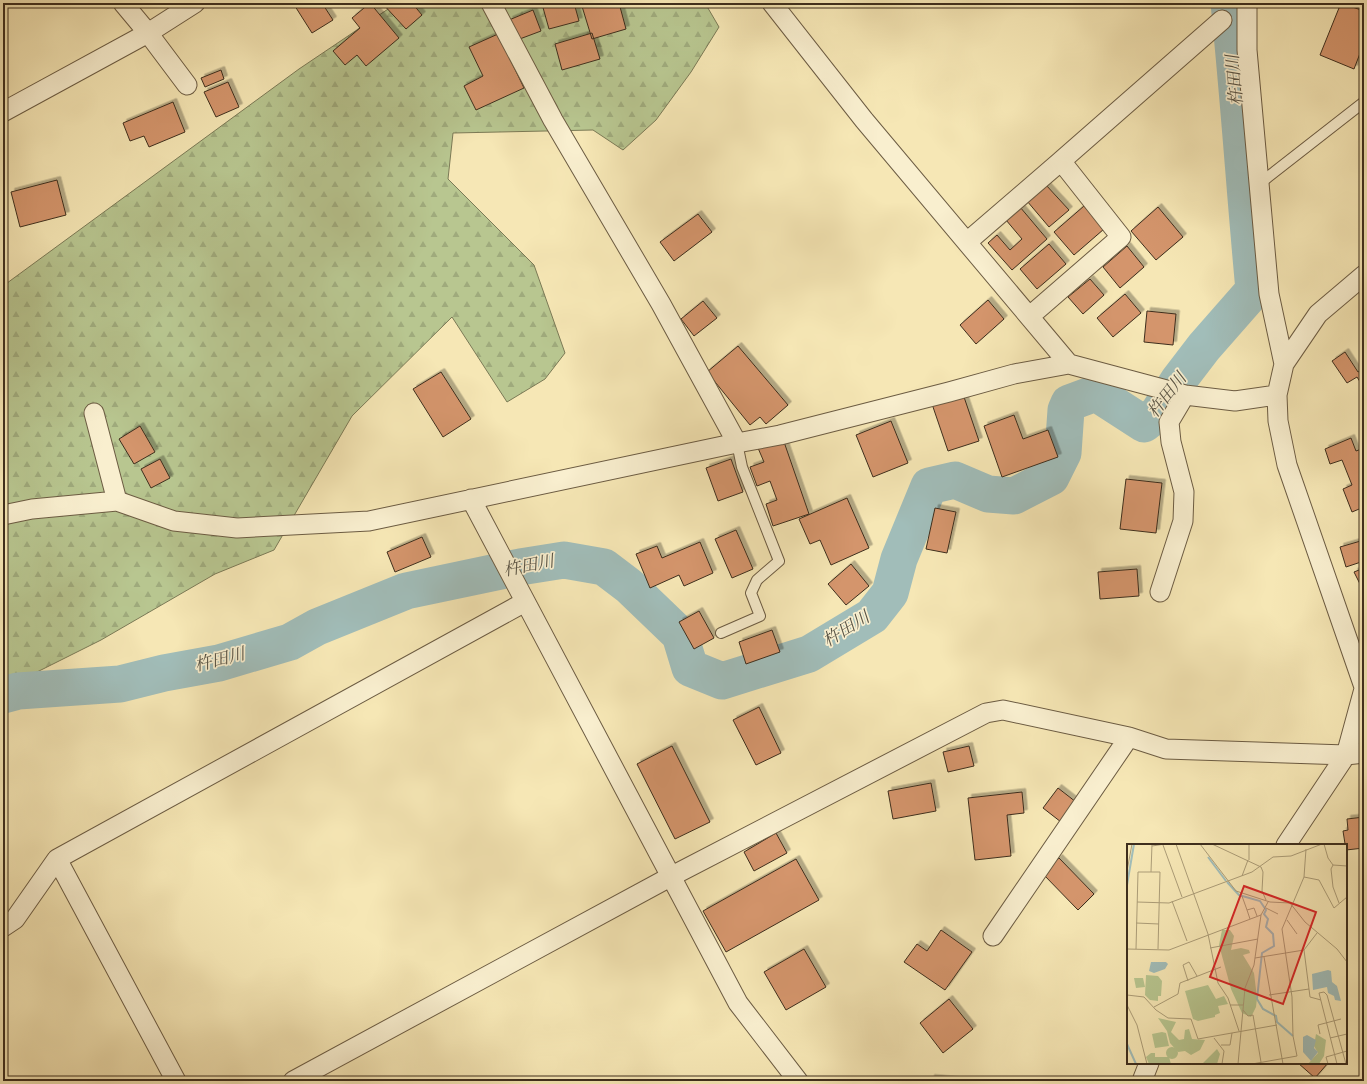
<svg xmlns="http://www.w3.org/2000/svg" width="1367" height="1084" font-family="'Sorts Mill Goudy','Noto Serif JP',serif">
	<defs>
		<pattern id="forest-firs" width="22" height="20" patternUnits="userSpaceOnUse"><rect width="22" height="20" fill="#b8c690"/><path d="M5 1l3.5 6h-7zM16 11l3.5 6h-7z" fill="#9faa7c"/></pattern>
		<filter id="shadow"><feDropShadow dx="3.5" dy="-3.5" stdDeviation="0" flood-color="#0004"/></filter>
	</defs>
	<rect width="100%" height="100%" fill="#f6e7b5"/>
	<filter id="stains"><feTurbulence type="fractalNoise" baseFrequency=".005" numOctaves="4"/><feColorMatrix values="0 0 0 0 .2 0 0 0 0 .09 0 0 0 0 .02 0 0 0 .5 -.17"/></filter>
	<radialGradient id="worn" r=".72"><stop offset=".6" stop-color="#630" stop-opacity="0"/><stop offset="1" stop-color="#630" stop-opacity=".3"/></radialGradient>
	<path fill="url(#forest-firs)" stroke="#7b7a56" d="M 397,3 L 705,3 L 719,27 L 691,72 L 656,120 L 623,150 L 593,130 L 453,133 L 448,179 L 534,265 L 565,353 L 545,379 L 507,402 L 452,317 L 352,416 L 274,550 L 215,574 L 101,640 L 3,689 L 3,286 L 299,69 Z"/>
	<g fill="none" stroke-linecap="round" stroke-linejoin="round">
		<path stroke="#a1bdb9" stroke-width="37" d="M 3,695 L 18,691 L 120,684 L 164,673 L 219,663 L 290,642 L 317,627 L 406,591 L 520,567 L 564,560 L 604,567 L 629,586 L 680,635 L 690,668 L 722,681 L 809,654 L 872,616 L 890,593 L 899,559 L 929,486 L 955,480 L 988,494 L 1014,496 L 1051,477 L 1063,453 L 1066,410 L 1069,403 L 1096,393 L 1144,424 L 1158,413 L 1178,381 L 1204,347 L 1254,290 C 1245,195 1239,99 1229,3"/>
	</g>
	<path fill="#d4956c" stroke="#3e2e1d" filter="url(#shadow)" d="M 293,3 L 322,3 L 333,20 L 312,33 Z
		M 370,3 L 399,38 L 366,66 L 357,55 L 345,65 L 333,51 L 360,28 L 352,18 Z
		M 382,3 L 412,3 L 422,15 L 406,29 Z
		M 546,3 L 574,3 L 579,21 L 549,29 L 542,4 Z
		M 581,3 L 619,3 L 626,29 L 592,39 Z
		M 1341,3 L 1364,11 L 1364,43 L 1354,69 L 1320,55 Z
		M 533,10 L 541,31 L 517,40 L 509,20 Z
		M 592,33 L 600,59 L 562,70 L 555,44 Z
		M 498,34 L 524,88 L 476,110 L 464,86 L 483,76 L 469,47 Z
		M 221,70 L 224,79 L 205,87 L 201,78 Z
		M 228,82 L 239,107 L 216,117 L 204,92 Z
		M 173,102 L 185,132 L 149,147 L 144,136 L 130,141 L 123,123 Z
		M 57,180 L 66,215 L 20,227 L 11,192 Z
		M 1046,185 L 1069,210 L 1049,227 L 1027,201 Z
		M 1084,206 L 1104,229 L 1074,255 L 1054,232 Z
		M 1020,207 L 1047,239 L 1012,270 L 988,243 L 997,235 L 1010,250 L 1022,239 L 1006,220 Z
		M 1158,207 L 1183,237 L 1156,260 L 1131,231 Z
		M 698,214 L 712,232 L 674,261 L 660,242 Z
		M 1049,244 L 1066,264 L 1037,289 L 1020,269 Z
		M 1127,246 L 1144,267 L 1120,288 L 1103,267 Z
		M 1090,279 L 1104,295 L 1083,314 L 1068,297 Z
		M 1125,294 L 1141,313 L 1113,337 L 1097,318 Z
		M 988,300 L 1004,319 L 976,344 L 960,325 Z
		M 703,301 L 717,318 L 694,336 L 681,319 Z
		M 1147,311 L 1176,314 L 1173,345 L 1144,342 Z
		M 738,346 L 788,405 L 766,424 L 760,417 L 750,425 L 707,372 Z
		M 1345,352 L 1358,372 L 1364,369 L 1364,388 L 1357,377 L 1347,383 L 1332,361 Z
		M 441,372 L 471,419 L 443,437 L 413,389 Z
		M 963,394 L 979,441 L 948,451 L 932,404 Z
		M 1014,415 L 1023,439 L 1048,430 L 1058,457 L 1002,477 L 984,426 Z
		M 891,421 L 908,463 L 873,477 L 856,435 Z
		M 140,426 L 155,452 L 134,464 L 119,439 Z
		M 1351,438 L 1356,451 L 1364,448 L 1364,507 L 1352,512 L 1343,489 L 1352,485 L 1342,460 L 1330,464 L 1325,449 Z
		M 783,439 L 809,514 L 773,526 L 766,504 L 777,500 L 770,481 L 757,486 L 750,467 L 764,462 L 758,448 Z
		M 160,459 L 170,478 L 151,488 L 141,469 Z
		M 731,459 L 743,492 L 718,501 L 706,468 Z
		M 1126,479 L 1162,483 L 1156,533 L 1120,529 Z
		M 847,498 L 869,548 L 831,565 L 820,540 L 810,544 L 799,519 Z
		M 935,508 L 956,512 L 947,553 L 926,549 Z
		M 736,530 L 753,569 L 732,578 L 715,539 Z
		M 422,537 L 431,557 L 395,572 L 387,552 Z
		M 1364,540 L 1364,561 L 1346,567 L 1340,547 Z
		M 700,542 L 713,573 L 684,586 L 679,575 L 650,588 L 636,554 L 657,546 L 662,558 Z
		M 851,564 L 869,586 L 846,605 L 828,584 Z
		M 1364,568 L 1364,592 L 1354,572 Z
		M 1137,569 L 1139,596 L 1100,599 L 1098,572 Z
		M 699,611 L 714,638 L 694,649 L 679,622 Z
		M 772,630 L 780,652 L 746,664 L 739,642 Z
		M 759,707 L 781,753 L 756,765 L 733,720 Z
		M 672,746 L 710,822 L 675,839 L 637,764 Z
		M 969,746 L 974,766 L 948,772 L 943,752 Z
		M 931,783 L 936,811 L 893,819 L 888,791 Z
		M 1058,788 L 1076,802 L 1061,822 L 1043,808 Z
		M 1022,792 L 1024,813 L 1007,815 L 1011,856 L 975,860 L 968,798 Z
		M 1364,817 L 1364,848 L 1346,850 L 1343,831 L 1348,830 L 1347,819 Z
		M 776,833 L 787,853 L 754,871 L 744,852 Z
		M 1059,858 L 1094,894 L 1078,910 L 1043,874 Z
		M 796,859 L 819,900 L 726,952 L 703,911 Z
		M 941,930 L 972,952 L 945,990 L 904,962 L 917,944 L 927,951 Z
		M 804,949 L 826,987 L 786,1010 L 764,972 Z
		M 949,999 L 973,1029 L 943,1053 L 920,1023 Z
		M 1298,1063 L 1328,1063 L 1315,1078 Z
		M 931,1078 L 962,1081 L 931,1081 Z"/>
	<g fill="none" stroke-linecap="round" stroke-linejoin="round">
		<defs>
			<path id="service" d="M 1259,184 L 1364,102
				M 721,633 L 760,616 L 751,593 L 757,580 L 779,561 L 742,467 L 737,443"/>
			<path id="minor" d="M 123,3 L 148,33 L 187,85
				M 491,3 L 553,120 L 661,304 L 737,443
				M 772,3 L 864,120 L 1069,364
				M 1247,3 L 1247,50 L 1269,294 L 1284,364
				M 3,112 L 148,33 L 195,3
				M 1061,161 L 1222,20
				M 967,242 L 1061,161 L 1121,237 L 1030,316
				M 1364,275 L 1318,314 L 1284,364 L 1277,395 L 1278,421 L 1287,465 L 1364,687
				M 94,413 L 117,501
				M 471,499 L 738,1003 L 798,1081
				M 3,515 L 32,509 L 117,501 L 174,521 L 237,528 L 369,521 L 737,443 L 780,435 L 949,392 L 1014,374 L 1069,364 L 1185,395 L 1235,401 L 1277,395
				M 1160,592 L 1183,521 L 1184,492 L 1171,442 L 1169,422 L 1185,395
				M 1286,845 L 1346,755 L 1364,689
				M 57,859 L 176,1081
				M 3,927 L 15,919 L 57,859 L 525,602
				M 993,936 L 1129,737
				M 293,1081 L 670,877 L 986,713 L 1003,710 L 1129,737 L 1166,749 L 1346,755 L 1364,753
				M 1142,1081 L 1149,1063"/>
		</defs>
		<use href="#service" stroke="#6c5c43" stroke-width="12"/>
		<use href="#minor" stroke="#6c5c43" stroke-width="21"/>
		<use href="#service" stroke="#f9efcf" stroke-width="10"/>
		<use href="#minor" stroke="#f9efcf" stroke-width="19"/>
	</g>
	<g text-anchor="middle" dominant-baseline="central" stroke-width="3.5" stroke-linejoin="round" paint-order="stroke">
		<g font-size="17" font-style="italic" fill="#575244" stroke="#f9efcf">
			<text transform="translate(1236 80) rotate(-95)">杵田川</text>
			<text transform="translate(1168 396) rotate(-52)">杵田川</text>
			<text transform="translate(529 567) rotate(-11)">杵田川</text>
			<text transform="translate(847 630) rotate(-32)">杵田川</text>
			<text transform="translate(220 661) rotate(-14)">杵田川</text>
		</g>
	</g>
	<g transform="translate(1127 844)">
		<rect width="220" height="220" fill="#f6e7b5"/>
		<path d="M 95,86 L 103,86 L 107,92 L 104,106 L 114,104 L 122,106 L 123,109 L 116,111 L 127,129 L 130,154 L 129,163 L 124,173 L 115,169 L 104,145 L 92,101 ZM 31,174 L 49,178 L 44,188 L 52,196 L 57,195 L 58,186 L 62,185 L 65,195 L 78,196 L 73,206 L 64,211 L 58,207 L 51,208 L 43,199 L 40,187 ZM 189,190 L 199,196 L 197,212 L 192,220 L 181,220 L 191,209 L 187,202 ZM 90,205 L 93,210 L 90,220 L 75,220 ZM 24,209 L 28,209 L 28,213 L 42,213 L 44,220 L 22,220 L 19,213 Z" fill="#b8c690"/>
		<path d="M 19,131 L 31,132 L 35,137 L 34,152 L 31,152 L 31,157 L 23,156 L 18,151 ZM 7,134 L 16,134 L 18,143 L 9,144 ZM 81,141 L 89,155 L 97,152 L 101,160 L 91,162 L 93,169 L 88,171 L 88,173 L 71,177 L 66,175 L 58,147 ZM 35,188 L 39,189 L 42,202 L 28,204 L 25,190 ZM39 209a6 6 0 1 1 12 0a6 6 0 1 1-12 0Z" fill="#b8c690"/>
		<path d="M 24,118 L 39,118 L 41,120 L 38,125 L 27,129 L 22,127 ZM 201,126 L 204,127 L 205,138 L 210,142 L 214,157 L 208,156 L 207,152 L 201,149 L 200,143 L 186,146 L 185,130 ZM 180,191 L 189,196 L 187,204 L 191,208 L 184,217 L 176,208 L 176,193 Z" fill="#a1bdb9"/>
		<path fill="none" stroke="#a1bdb9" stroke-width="2" d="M 81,13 L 99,37M 100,38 L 112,51 L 133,57 L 139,66 L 137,70 L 141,75 L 139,83 L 146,90 L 147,102 L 135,109 L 130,155 L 136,165 L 149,172 L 150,178 L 166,192M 0,41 L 7,0M 0,200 L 9,220"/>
		<path fill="none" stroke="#ac9d78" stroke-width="1" d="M 49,0 L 81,90 L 91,139 L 101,154 L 112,187M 73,0 L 109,47 L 143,58 L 163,59 L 178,78 L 210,105 L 220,118M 85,0 L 134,23 L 136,28 L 135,47 L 139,56M 122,0 L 122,16M 197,0 L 201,14 L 206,21 L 220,22M 36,1 L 55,53M 25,2 L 38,0M 206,21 L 204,25 L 206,43 L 212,59M 0,27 L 5,0M 24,28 L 25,0M 115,32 L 121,16M 177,33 L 192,36 L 207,64 L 220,53M 115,52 L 120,66M 45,57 L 60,97M 10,58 L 42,59 L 125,28 L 146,13 L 164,12 L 195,0M 139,64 L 151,70M 123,75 L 120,66 L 127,64 L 130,72M 160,76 L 170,90M 9,79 L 32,80M 83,104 L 131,95M 0,105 L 42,106 L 134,71M 9,105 L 11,28 L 33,28 L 31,105M 177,106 L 183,153 L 194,156M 137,113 L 156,220M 128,114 L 177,106 L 190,89M 61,137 L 56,121 L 62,118 L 70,132M 0,151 L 17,153 L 29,166 L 41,174 L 64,175 L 71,195 L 150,181M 142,151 L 182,145M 0,161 L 10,181 L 20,220M 103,161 L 116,161M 27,163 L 51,150 L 53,139 L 94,123M 116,166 L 121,172 L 126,171 L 134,218M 193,190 L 191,181 L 214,175M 87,194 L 97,207 L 95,220M 203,194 L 220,190M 94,201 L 103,201 L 105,189M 111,220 L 118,144 L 127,121 L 134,71 L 141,58M 125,220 L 170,212 L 166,192 L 165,153 L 155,85 L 177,33 L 179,5M 201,220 L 199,213 L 220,207M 210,220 L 192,149 L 197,148 L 200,151 L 219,220"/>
		<path fill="#d62828" fill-opacity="0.15" stroke="#d62828" stroke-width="2" d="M 117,42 L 189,68 L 156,160 L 83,133 Z"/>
		<rect width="220" height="220" fill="none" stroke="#3e2e1d" stroke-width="2"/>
	</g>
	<rect width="1367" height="1084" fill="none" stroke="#f6e7b5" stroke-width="16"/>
	<rect x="4" y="4" width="1359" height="1076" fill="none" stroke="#3e2e1d" stroke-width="2"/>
	<rect x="8" y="8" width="1351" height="1068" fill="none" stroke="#3e2e1d"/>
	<rect width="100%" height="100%" filter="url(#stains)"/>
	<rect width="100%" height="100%" fill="url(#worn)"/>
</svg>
